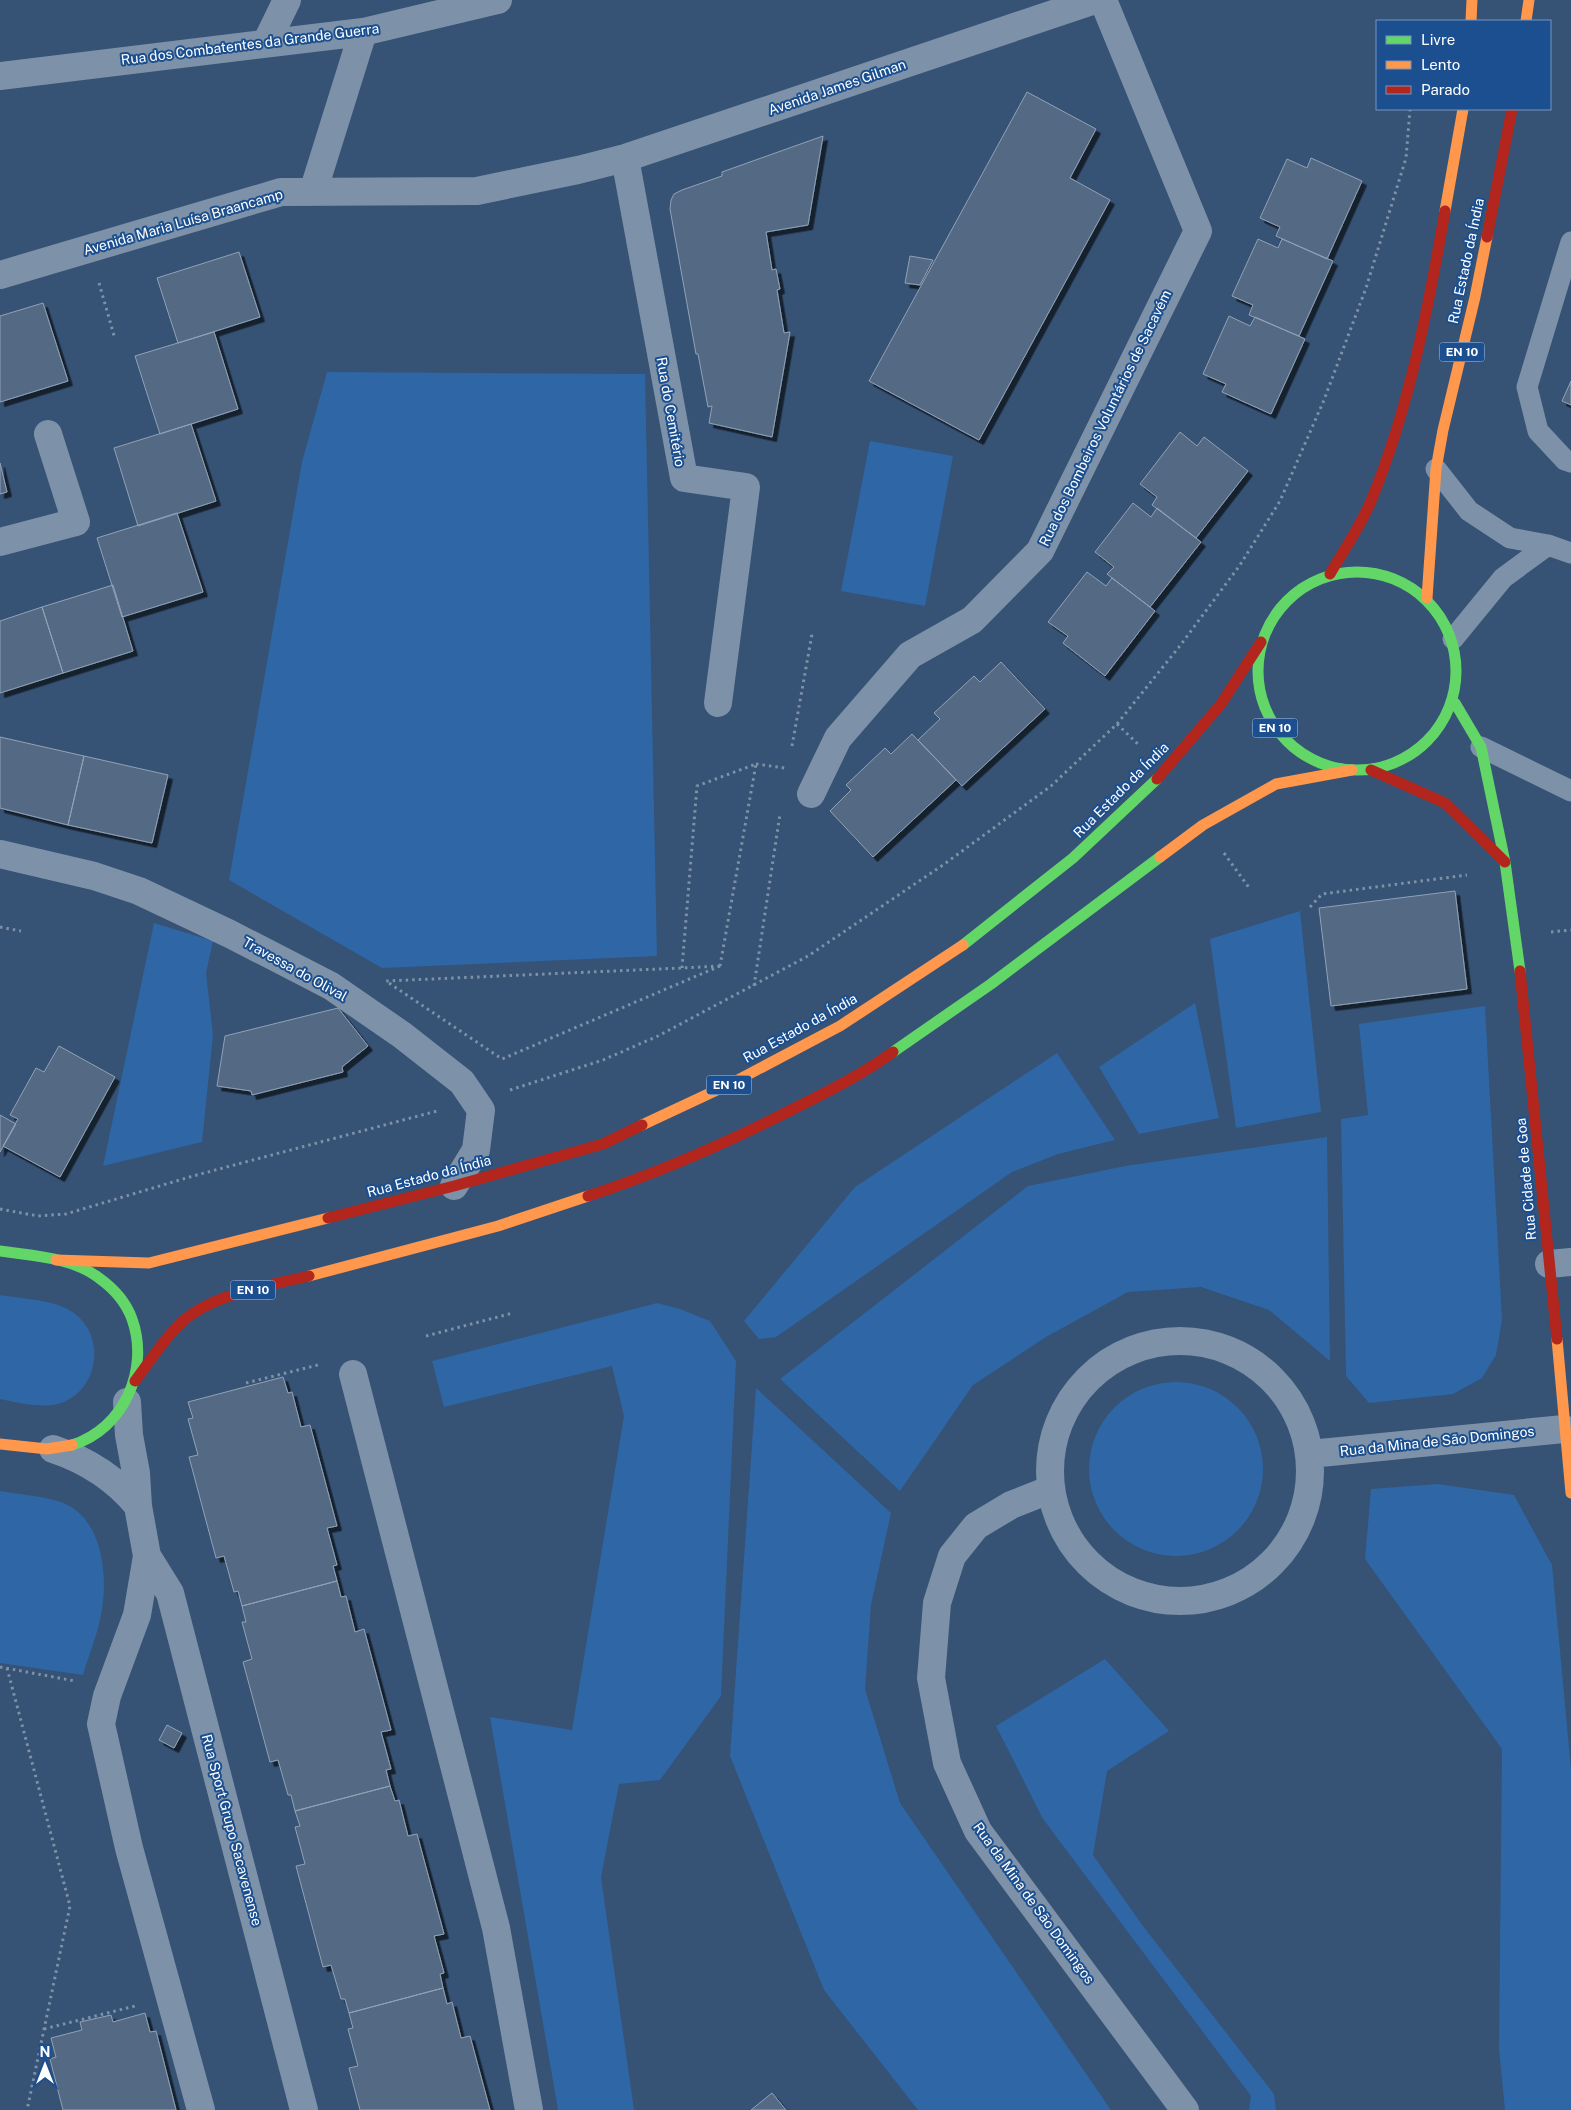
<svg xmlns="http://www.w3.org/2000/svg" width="1571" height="2110" font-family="'Public Sans',sans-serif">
	<defs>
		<filter id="shadow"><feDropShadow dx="4.5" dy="4.5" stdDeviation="0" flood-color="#0009"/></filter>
	</defs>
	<rect width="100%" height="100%" fill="#365274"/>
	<path fill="#2f66a5" d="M 327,372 L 645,374 L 657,956 L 382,968 L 229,880 L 302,462 Z
		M 870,441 L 953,456 L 925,606 L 841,591 Z
		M 1300,911 L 1321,1112 L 1236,1128 L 1210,939 Z
		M 154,923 L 213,941 L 206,973 L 213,1035 L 202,1142 L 103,1166 Z
		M 1195,1003 L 1219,1118 L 1139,1134 L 1099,1067 Z
		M 1485,1006 L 1502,1320 L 1496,1355 L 1482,1378 L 1453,1394 L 1369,1403 L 1346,1376 L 1341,1119 L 1368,1115 L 1359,1024 Z
		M 1057,1053 L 1115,1140 L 1058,1154 L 1012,1172 L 776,1337 L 759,1339 L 744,1321 L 855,1187 Z
		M 1327,1137 L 1330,1361 L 1269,1310 L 1201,1287 L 1128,1292 L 1046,1337 L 973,1385 L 900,1491 L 780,1379 L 1028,1186 L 1125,1166 Z
		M 0,1295 C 23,1299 54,1299 74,1313 C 106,1336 99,1390 61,1403 C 42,1409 19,1403 0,1399 Z
		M 657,1303 L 680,1309 L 710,1321 L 736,1361 L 721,1696 L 660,1780 L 619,1784 L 601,1877 L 634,2110 L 558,2110 L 490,1717 L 572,1730 L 624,1416 L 612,1366 L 444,1407 L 432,1361 Z
		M1089 1469a87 87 0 1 1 174 0a87 87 0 1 1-174 0Z
		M 756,1388 L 891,1513 L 871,1605 L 865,1689 L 900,1803 L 1111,2110 L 918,2110 L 824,1990 L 730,1756 Z
		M 1438,1484 L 1514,1495 L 1552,1565 L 1571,1769 L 1571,2110 L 1505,2110 L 1499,2049 L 1502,1749 L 1365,1559 L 1371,1489 Z
		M 0,1491 C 18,1494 43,1496 61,1502 C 105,1518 109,1581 100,1620 C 96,1639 88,1657 83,1675 L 0,1663 Z
		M 1105,1659 L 1169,1731 L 1107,1771 L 1093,1855 L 1143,1926 L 1274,2094 L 1276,2110 L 1249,2110 L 1251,2096 L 1043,1819 L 996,1726 Z"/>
	<path fill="#526984" stroke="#92a2b6" filter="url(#shadow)" d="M 1027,92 L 1096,129 L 1070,178 L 1110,200 L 979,440 L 869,381 Z
		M 823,136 L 808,225 L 766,232 L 772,270 L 776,269 L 780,289 L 777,290 L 784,333 L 790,332 L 772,437 L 709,423 L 712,406 L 708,407 L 698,354 L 696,354 L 670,209 L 671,200 L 674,194 L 682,190 L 722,176 L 722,172 Z
		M 1311,158 L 1362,181 L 1327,259 L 1276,236 L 1280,227 L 1260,218 L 1287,159 L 1307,168 Z
		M 1258,239 L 1278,248 L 1282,239 L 1333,261 L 1299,336 L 1249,315 L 1253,305 L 1232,296 Z
		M 239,252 L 260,317 L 178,343 L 157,278 Z
		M 910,256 L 933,260 L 920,285 L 905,283 Z
		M 43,303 L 68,381 L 0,402 L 0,316 Z
		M 1229,316 L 1250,326 L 1255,317 L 1305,339 L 1271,414 L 1222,392 L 1226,384 L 1203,374 Z
		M 214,332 L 238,409 L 160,434 L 135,356 Z
		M 1571,381 L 1571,405 L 1562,401 Z
		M 191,424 L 216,501 L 138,526 L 114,448 Z
		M 1180,432 L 1197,446 L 1204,437 L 1248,471 L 1196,538 L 1152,505 L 1157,497 L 1140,484 Z
		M 0,463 L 7,492 L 0,494 Z
		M 1133,503 L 1151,517 L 1157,508 L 1201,542 L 1150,607 L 1107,574 L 1114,567 L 1095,552 Z
		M 177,513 L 203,592 L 122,617 L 97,538 Z
		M 1087,572 L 1106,586 L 1112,578 L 1155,611 L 1105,676 L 1063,643 L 1068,636 L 1048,622 Z
		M 113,585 L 133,651 L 63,673 L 42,607 Z
		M 42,607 L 63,673 L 0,693 L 0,621 Z
		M 1001,662 L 1045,709 L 962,786 L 918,740 L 940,719 L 934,713 L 974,676 L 980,682 Z
		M 912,734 L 956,780 L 873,857 L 830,811 L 851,790 L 846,785 L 885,748 L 891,754 Z
		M 0,737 L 84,756 L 68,825 L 0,808 Z
		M 84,756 L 168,775 L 152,843 L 68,825 Z
		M 1455,891 L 1467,989 L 1331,1006 L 1319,908 Z
		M 338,1008 L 368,1046 L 342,1067 L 343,1072 L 252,1095 L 251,1091 L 217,1086 L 225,1036 Z
		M 59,1046 L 115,1077 L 60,1177 L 3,1146 L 18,1119 L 10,1115 L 36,1068 L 44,1072 Z
		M 0,1115 L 16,1124 L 0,1152 Z
		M 283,1377 L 288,1393 L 292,1392 L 301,1427 L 310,1425 L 337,1526 L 327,1528 L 337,1565 L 333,1566 L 337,1581 L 242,1606 L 238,1591 L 234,1592 L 224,1556 L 216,1558 L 189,1457 L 198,1455 L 188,1419 L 193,1418 L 188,1402 Z
		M 337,1581 L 341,1597 L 346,1596 L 355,1632 L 364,1629 L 391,1730 L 381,1732 L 391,1769 L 386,1770 L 390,1786 L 295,1811 L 291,1795 L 288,1795 L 278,1760 L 270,1762 L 243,1662 L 252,1659 L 242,1622 L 246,1622 L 242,1606 Z
		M 167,1725 L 182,1733 L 174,1748 L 159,1740 Z
		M 390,1786 L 395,1801 L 399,1800 L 408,1836 L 417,1834 L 444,1934 L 434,1936 L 444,1973 L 440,1974 L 443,1988 L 349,2013 L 345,1999 L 341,1999 L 331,1965 L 323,1967 L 296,1866 L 305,1864 L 295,1827 L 300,1826 L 295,1811 Z
		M 443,1988 L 447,2004 L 452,2002 L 461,2038 L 470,2036 L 490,2110 L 360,2110 L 349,2068 L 358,2066 L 348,2029 L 353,2028 L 349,2013 Z
		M 145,2013 L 150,2032 L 156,2031 L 176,2110 L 63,2110 L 50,2059 L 56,2057 L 51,2038 L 82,2030 L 80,2022 L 111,2015 L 113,2022 Z
		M 772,2093 L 786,2110 L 751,2110 Z"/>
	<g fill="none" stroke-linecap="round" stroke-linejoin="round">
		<path stroke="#7d92a8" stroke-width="3" stroke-dasharray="2.5 4" stroke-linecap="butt" d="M 99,283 L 115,339
			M 1117,724 L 1140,746
			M 792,746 L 812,634
			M 756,764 L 785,768
			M 1224,853 L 1250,889
			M 1310,907 L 1322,894 L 1467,875
			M 0,927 L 21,931
			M 1551,932 L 1571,930
			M 720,966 L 502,1059 L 386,981 L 682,968 Z
			M 682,968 L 697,786 L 756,764 L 720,966
			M 754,986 L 780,814
			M 510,1090 L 603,1060 L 658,1036 L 808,956 L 943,865 L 1051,786 L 1117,724 L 1179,647 L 1240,565 L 1280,501 L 1324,400 L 1366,288 L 1406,158 L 1410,109
			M 0,1209 L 38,1216 L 66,1214 L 193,1176 L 437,1111
			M 426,1336 L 513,1313
			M 246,1383 L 318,1365
			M 0,1667 L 75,1681
			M 7,1668 L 70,1906 L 27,2110
			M 44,2029 L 135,2006"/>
		<path stroke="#7d92a8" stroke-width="21" d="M 1571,242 L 1527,387 L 1538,431 L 1565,460 L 1571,462
			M 1436,469 L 1469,511 L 1510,538 L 1548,545 L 1571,553
			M 1453,639 L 1503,578 L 1548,545
			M 1481,747 L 1571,791"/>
		<path stroke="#7d92a8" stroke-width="28" d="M 266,43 L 287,0
			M 0,76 L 363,32 L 498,0
			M 625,158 L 684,478 L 746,487 L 718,703
			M 313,192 L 363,32
			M 0,275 L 281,192 L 477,191 L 578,170 L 625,158 L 1095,0
			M 0,542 L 76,522 L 48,434
			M 811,794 L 838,738 L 910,655 L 972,620 L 1040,551 L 1198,231 L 1103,0
			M 0,854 L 94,876 L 139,891 L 230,934 L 331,986 L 402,1035 L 462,1082 L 481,1110 L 476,1150 L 454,1186
			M 1549,1264 L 1571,1262
			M1050 1471a130 130 0 1 1 260 0a130 130 0 1 1-260 0Z
			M 353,1374 L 496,1928 L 529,2110
			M 127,1402 L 129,1435 L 136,1473 L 138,1506 L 147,1556 L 170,1593 L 304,2110
			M 53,1449 C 86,1460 116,1479 138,1506
			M 1310,1454 L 1564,1429
			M 1049,1490 L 1011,1505 L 976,1526 L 952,1556 L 937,1603 L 931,1678 L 947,1763 L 978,1831 L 1185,2110
			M 147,1556 L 137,1615 L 107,1696 L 101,1724 L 129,1848 L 201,2110"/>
		<path stroke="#63d668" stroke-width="11" d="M1258 671a99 99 0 1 1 198 0a99 99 0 1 1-198 0Z
			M 1455,703 L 1481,747 L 1505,862 L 1520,971
			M 963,945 L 1073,858 L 1157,779
			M 893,1052 L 991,984 L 1160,857
			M 0,1251 C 32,1256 72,1257 99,1278 C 113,1288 126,1302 132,1319 C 150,1369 124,1429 72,1445"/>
		<path stroke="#ff974d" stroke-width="11" d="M 1471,21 L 1472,0
			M 1526,21 L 1529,0
			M 1445,211 L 1463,109
			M 1427,598 L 1436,469 L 1443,430 L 1475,297 L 1487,237
			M 1160,857 L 1203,825 L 1276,784 L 1352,770
			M 642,1125 L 734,1082 L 840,1026 L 963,945
			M 56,1260 L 149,1263 L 328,1218
			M 309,1276 L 498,1226 L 588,1196
			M 1557,1339 L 1571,1493
			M 0,1444 L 47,1449 L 72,1445"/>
		<path stroke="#b3261e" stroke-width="11" d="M 1487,237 L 1512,109
			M 1330,574 C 1344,550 1360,527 1371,501 C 1409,409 1428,309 1445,211
			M 1371,770 L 1445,803 L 1505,862
			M 1157,779 L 1221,704 L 1261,642
			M 1520,971 L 1557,1339
			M 588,1196 C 661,1172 733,1140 801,1105 C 833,1089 864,1073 893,1052
			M 328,1218 L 454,1186 L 603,1144 L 642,1125
			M 135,1381 C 151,1360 170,1329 192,1314 C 223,1292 272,1285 309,1276"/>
	</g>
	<g text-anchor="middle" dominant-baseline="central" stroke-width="4" stroke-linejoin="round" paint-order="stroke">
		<g fill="#1b4f8f" stroke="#bbcadd" stroke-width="1">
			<rect x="1439.5" y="342.5" width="45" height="19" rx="4"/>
			<rect x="1252.5" y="718.5" width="45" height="19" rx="4"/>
			<rect x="706.5" y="1075.5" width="45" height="19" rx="4"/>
			<rect x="230.5" y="1280.5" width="45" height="19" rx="4"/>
		</g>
		<g font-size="12" font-weight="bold" fill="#fff">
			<text x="1462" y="352">EN 10</text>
			<text x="1275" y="728">EN 10</text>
			<text x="729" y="1085">EN 10</text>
			<text x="253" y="1290">EN 10</text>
		</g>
		<g font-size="14" fill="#fff" stroke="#1b4f8f">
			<text transform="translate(250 44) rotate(-7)">Rua dos Combatentes da Grande Guerra</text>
			<text transform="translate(837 87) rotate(-19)">Avenida James Gilman</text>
			<text transform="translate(183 222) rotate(-16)">Avenida Maria Luísa Braancamp</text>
			<text transform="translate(1466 261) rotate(-78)">Rua Estado da Índia</text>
			<text transform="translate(671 412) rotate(80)">Rua do Cemitério</text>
			<text transform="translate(1105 418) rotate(-64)">Rua dos Bombeiros Voluntários de Sacavém</text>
			<text transform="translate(1121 790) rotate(-45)">Rua Estado da Índia</text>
			<text transform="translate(295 969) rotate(29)">Travessa do Olival</text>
			<text transform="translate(800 1028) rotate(-29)">Rua Estado da Índia</text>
			<text transform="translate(429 1176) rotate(-15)">Rua Estado da Índia</text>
			<text transform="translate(1526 1179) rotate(-95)">Rua Cidade de Goa</text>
			<text transform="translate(1437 1441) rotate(-6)">Rua da Mina de São Domingos</text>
			<text transform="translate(232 1830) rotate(75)">Rua Sport Grupo Sacavenense</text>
			<text transform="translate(1034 1903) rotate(54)">Rua da Mina de São Domingos</text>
		</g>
	</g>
	<rect x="1376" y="20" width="175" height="90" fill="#1b4f8f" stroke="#7695bc"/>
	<rect x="1386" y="36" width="25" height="8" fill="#63d668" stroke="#7695bc"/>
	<text x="1421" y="45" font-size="15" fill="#ffffff">Livre</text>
	<rect x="1386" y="61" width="25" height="8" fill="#ff974d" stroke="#7695bc"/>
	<text x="1421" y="70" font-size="15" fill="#ffffff">Lento</text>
	<rect x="1386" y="86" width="25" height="8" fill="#b3261e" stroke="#7695bc"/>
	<text x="1421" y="95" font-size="15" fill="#ffffff">Parado</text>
	<g transform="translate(45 2065)" stroke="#1b4f8f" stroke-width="4" paint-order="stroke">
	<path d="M0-4L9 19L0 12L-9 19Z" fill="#ffffff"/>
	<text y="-8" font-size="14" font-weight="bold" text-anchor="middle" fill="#ffffff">N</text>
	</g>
</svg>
